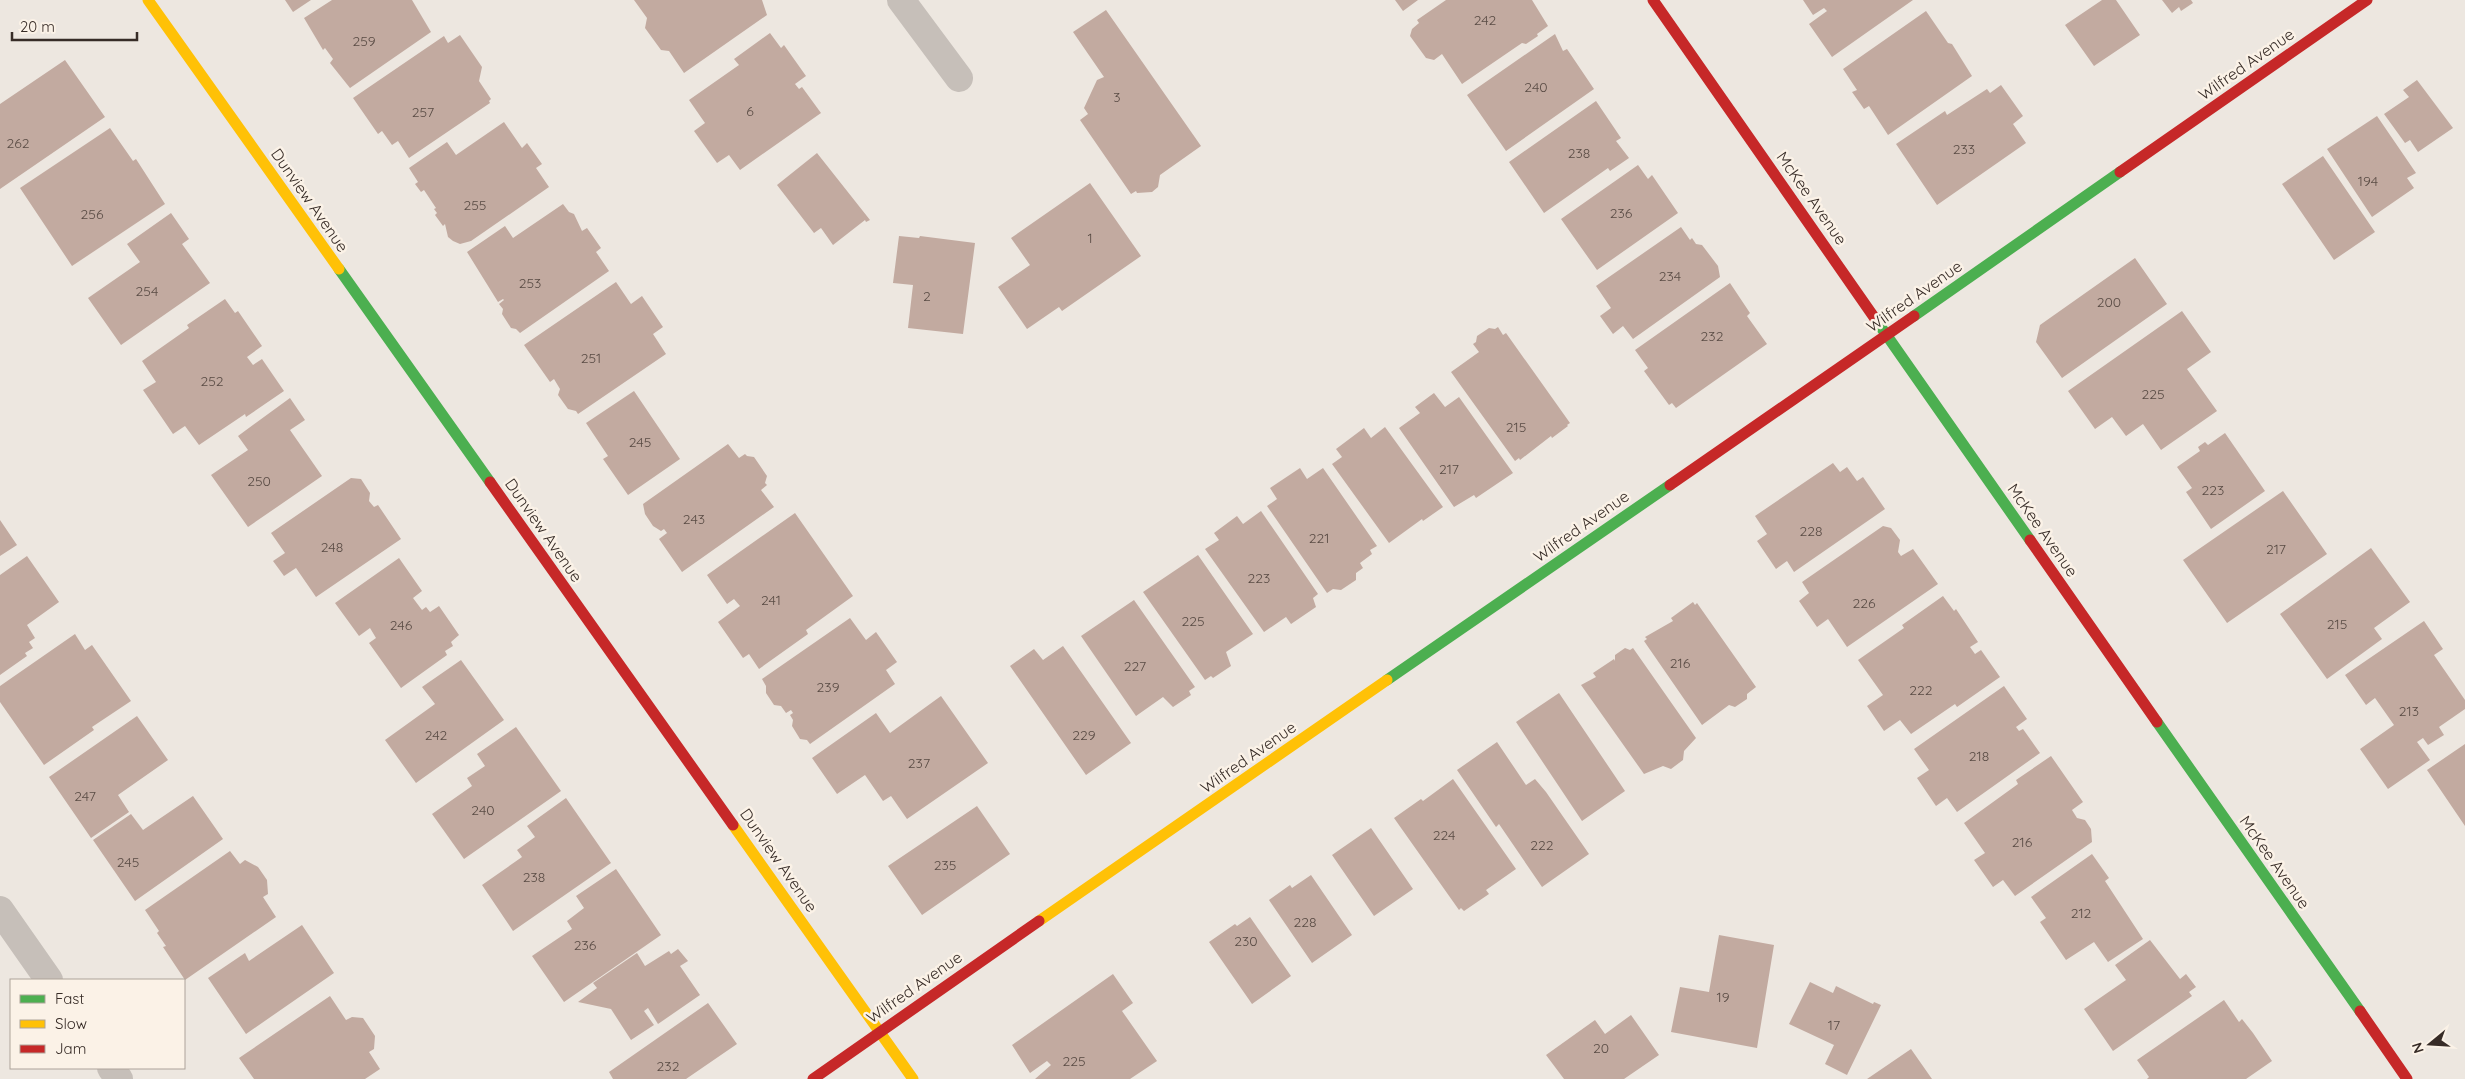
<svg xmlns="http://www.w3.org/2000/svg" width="2465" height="1079" font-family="Quicksand,sans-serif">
	<rect width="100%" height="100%" fill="#ede7e0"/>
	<path fill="#c2aaa0" d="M 285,0 L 311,0 L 293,12 Z
		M 332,0 L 412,0 L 431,32 L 350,88 L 330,63 L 333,59 L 325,48 L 323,50 L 304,18 Z
		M 634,0 L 762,0 L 767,15 L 684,73 L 669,51 L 661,50 L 645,28 L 647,18 Z
		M 1395,0 L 1418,0 L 1403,11 Z
		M 1446,0 L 1532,0 L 1548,26 L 1537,34 L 1538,36 L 1526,44 L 1522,43 L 1462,84 L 1442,54 L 1434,60 L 1426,58 L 1410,36 L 1412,29 L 1419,23 L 1417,20 Z
		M 1803,0 L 1913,0 L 1832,57 L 1809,24 L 1827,11 L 1824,8 L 1813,15 Z
		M 2102,0 L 2116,0 L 2140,35 L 2094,66 L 2065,25 Z
		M 2162,0 L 2191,0 L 2193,3 L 2181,11 L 2179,7 L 2172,13 Z
		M 1106,10 L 1201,146 L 1160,175 L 1158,187 L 1152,192 L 1137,193 L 1136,191 L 1131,194 L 1080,120 L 1088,114 L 1084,108 L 1097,80 L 1104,77 L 1073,32 Z
		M 1926,11 L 1948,43 L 1952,44 L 1972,76 L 1888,135 L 1869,106 L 1864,109 L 1852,92 L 1857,90 L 1843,69 Z
		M 770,33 L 781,48 L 784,45 L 806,76 L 795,84 L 799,89 L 802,87 L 821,113 L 740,170 L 729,155 L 717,163 L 694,131 L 705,123 L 689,100 L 739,65 L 734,59 Z
		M 1555,34 L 1563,51 L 1567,49 L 1594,89 L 1506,151 L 1467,95 Z
		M 460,35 L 482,67 L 479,81 L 491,99 L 489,101 L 490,103 L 409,158 L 398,141 L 392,145 L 382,131 L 378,134 L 353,98 L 444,36 L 448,43 Z
		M 65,60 L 105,117 L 0,189 L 0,104 Z
		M 2417,80 L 2453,128 L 2418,152 L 2410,140 L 2405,143 L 2384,114 L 2409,97 L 2403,90 Z
		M 2001,85 L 2023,116 L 2013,124 L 2026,143 L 1937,205 L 1896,144 L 1945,111 L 1947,115 L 1987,89 L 1990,93 Z
		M 1596,101 L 1621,138 L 1616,141 L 1629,158 L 1610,171 L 1608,168 L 1544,213 L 1509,162 Z
		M 2377,116 L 2416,173 L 2407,178 L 2414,188 L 2372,217 L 2327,149 Z
		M 504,122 L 522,148 L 527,143 L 542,164 L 536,168 L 549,187 L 471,241 L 460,244 L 453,241 L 448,237 L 445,224 L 443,226 L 435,215 L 437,213 L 434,209 L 436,208 L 424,190 L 421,192 L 415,184 L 418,182 L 409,168 L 447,142 L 456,155 Z
		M 110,128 L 133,161 L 136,159 L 165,204 L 72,266 L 20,188 Z
		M 817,153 L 870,220 L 866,222 L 865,220 L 833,245 L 821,228 L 814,233 L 777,185 Z
		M 2323,156 L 2375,232 L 2334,260 L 2282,184 Z
		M 1638,165 L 1648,179 L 1652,175 L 1678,213 L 1597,270 L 1561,219 Z
		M 1090,183 L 1141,256 L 1062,311 L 1059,307 L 1027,329 L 998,287 L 1030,265 L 1011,238 Z
		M 563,204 L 569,212 L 574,214 L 582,231 L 587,228 L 601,248 L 596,252 L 609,271 L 520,333 L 516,329 L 511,328 L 502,314 L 503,309 L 499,304 L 504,300 L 503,299 L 498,302 L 467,252 L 505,226 L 513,238 Z
		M 171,213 L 189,239 L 182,244 L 210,283 L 121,345 L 88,298 L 140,262 L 127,244 Z
		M 1681,227 L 1690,240 L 1692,238 L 1696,244 L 1702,245 L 1718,266 L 1720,277 L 1633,339 L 1623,326 L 1613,334 L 1600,316 L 1611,308 L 1596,286 Z
		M 899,236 L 919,238 L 920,236 L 975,243 L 963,334 L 908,328 L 913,285 L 893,283 Z
		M 2135,258 L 2167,304 L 2062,378 L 2036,342 L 2040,325 Z
		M 616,282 L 631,304 L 642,296 L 663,327 L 653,334 L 666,354 L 578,414 L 576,411 L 568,409 L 558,395 L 560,389 L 554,379 L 550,382 L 524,345 Z
		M 1730,283 L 1750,313 L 1747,316 L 1767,344 L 1676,408 L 1672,403 L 1669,405 L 1644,371 L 1648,368 L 1635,350 Z
		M 225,299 L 235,313 L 238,311 L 262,346 L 247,357 L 253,365 L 262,359 L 284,391 L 246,417 L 245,414 L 199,445 L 185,426 L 173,434 L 143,390 L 156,382 L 142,361 L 189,328 L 187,325 Z
		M 2182,311 L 2211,352 L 2187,369 L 2217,411 L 2161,450 L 2143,424 L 2126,436 L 2112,417 L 2095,429 L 2068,391 Z
		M 1498,327 L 1503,335 L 1506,333 L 1570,423 L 1567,425 L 1568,426 L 1552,438 L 1551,436 L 1520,460 L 1519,458 L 1515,461 L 1451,372 L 1479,352 L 1473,344 L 1476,342 L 1477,336 L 1489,328 L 1495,329 Z
		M 634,391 L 680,459 L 628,495 L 603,459 L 608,456 L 586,423 Z
		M 1434,393 L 1445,407 L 1459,397 L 1513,473 L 1476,498 L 1474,495 L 1454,507 L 1399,428 L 1420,413 L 1415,407 Z
		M 290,398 L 305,420 L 290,430 L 322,476 L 248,527 L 211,475 L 248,450 L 238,436 Z
		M 1385,427 L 1443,507 L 1423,521 L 1422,519 L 1389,543 L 1332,464 L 1342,457 L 1336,449 L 1364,428 L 1371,438 Z
		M 2225,433 L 2265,491 L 2211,529 L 2186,492 L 2192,488 L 2177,467 L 2200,451 L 2198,447 L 2205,442 L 2208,445 Z
		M 728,444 L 739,458 L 745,454 L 747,456 L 754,457 L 767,476 L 765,483 L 767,485 L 761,490 L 774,507 L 682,572 L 659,539 L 667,533 L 664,529 L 661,531 L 653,526 L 645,514 L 643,504 Z
		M 1833,463 L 1840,472 L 1847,467 L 1857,481 L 1863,477 L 1885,509 L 1794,572 L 1787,561 L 1776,569 L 1757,541 L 1767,534 L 1755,516 Z
		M 1300,468 L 1307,479 L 1323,468 L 1377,546 L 1370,550 L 1372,554 L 1360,563 L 1363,568 L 1356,573 L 1356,580 L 1341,590 L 1333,589 L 1327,593 L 1267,506 L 1277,499 L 1270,488 Z
		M 351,478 L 361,479 L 370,493 L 369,501 L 374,507 L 378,505 L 401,539 L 316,597 L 296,568 L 284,576 L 273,561 L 285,553 L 271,533 Z
		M 2283,491 L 2327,554 L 2227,623 L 2183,560 Z
		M 1261,511 L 1318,594 L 1313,598 L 1316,607 L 1291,624 L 1286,617 L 1264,632 L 1205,549 L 1219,540 L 1214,533 L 1237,516 L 1243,524 Z
		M 795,513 L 853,596 L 806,630 L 808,634 L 759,669 L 749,654 L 743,658 L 718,622 L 740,606 L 734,599 L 727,604 L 707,575 Z
		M 0,520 L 17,545 L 0,556 Z
		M 1883,526 L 1891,528 L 1900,540 L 1898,552 L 1901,556 L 1913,549 L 1938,584 L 1847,647 L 1828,619 L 1817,627 L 1799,601 L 1809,593 L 1802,582 Z
		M 2371,548 L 2410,602 L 2374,628 L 2382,639 L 2327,679 L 2280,614 Z
		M 1198,555 L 1253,634 L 1226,652 L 1231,666 L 1213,678 L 1211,676 L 1205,680 L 1143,592 Z
		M 27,556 L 59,602 L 27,625 L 35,638 L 29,642 L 33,648 L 25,653 L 27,656 L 0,675 L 0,575 Z
		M 399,558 L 422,591 L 413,598 L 422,610 L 426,607 L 430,612 L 439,606 L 459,635 L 451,642 L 453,646 L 445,651 L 447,655 L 401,688 L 369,643 L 376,638 L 370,628 L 359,636 L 335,603 Z
		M 1943,596 L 1954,611 L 1956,609 L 1978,642 L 1970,647 L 1975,654 L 1981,650 L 2000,677 L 1957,707 L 1955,704 L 1911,734 L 1900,720 L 1884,731 L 1867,706 L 1883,695 L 1858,660 L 1904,628 L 1902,625 Z
		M 1134,600 L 1195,687 L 1189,691 L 1191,695 L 1173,707 L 1163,697 L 1136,716 L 1081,636 Z
		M 1693,602 L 1695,605 L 1697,603 L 1756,687 L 1747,694 L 1747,699 L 1735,707 L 1729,705 L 1702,725 L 1644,641 L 1647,639 L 1645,637 L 1673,621 L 1671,618 Z
		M 850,618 L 866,640 L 876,632 L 897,662 L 886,670 L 895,684 L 810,744 L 807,740 L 800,739 L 792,726 L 793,720 L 790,715 L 793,713 L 791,710 L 786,713 L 781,706 L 774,705 L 766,693 L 766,686 L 762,679 Z
		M 2424,621 L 2443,649 L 2434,655 L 2465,700 L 2465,709 L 2439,727 L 2444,735 L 2428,745 L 2423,738 L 2417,742 L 2430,760 L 2388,789 L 2360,749 L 2394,725 L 2375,698 L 2366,705 L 2345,675 Z
		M 75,634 L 85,650 L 92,645 L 131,701 L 92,727 L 94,730 L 44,765 L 0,702 L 0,686 Z
		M 1063,646 L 1131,743 L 1086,775 L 1010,666 L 1034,649 L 1043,660 Z
		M 1625,648 L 1630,650 L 1633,648 L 1696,738 L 1684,751 L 1683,760 L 1671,769 L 1663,766 L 1644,774 L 1581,685 L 1596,677 L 1593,673 L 1614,659 L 1615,661 L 1615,655 Z
		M 461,660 L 504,720 L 416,783 L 385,740 L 435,704 L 422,687 Z
		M 2004,686 L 2027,719 L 2016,727 L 2019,731 L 2023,729 L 2040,753 L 1957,812 L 1947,798 L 1936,806 L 1917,778 L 1929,770 L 1914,749 Z
		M 1559,693 L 1625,791 L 1582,821 L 1516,722 Z
		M 941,696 L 988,763 L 907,819 L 891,796 L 883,801 L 865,775 L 837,794 L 812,758 L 876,713 L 890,733 Z
		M 137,716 L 168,760 L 118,795 L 129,812 L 91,838 L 49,777 Z
		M 516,727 L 561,791 L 464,859 L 432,814 L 472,786 L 467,778 L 485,766 L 477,754 Z
		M 1497,742 L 1526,785 L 1535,779 L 1546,792 L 1589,854 L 1542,887 L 1499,824 L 1496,827 L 1457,770 Z
		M 2465,744 L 2465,826 L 2427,770 Z
		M 2051,756 L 2083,802 L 2072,810 L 2077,818 L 2085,820 L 2091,829 L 2092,842 L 2015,896 L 2003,880 L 1993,887 L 1974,860 L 1985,853 L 1964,823 L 2018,784 L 2016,780 Z
		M 1453,779 L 1516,869 L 1486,890 L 1489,894 L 1464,911 L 1461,908 L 1459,910 L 1394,818 L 1421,799 L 1423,801 Z
		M 193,796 L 223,839 L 135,901 L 93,840 L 131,814 L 143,830 Z
		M 566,798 L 611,863 L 513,931 L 482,885 L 522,857 L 517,850 L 535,837 L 527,826 Z
		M 977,806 L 1010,854 L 922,915 L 888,866 Z
		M 1371,828 L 1413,889 L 1374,916 L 1332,855 Z
		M 230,851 L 240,864 L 245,860 L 258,867 L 267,880 L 268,894 L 263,897 L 276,917 L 185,980 L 163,947 L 166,946 L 157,933 L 159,931 L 145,910 Z
		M 2092,854 L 2109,878 L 2105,881 L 2143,939 L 2108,962 L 2094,942 L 2066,960 L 2040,922 L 2046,918 L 2031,897 Z
		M 616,869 L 661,935 L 564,1002 L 532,956 L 572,929 L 567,921 L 584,908 L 576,896 Z
		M 1311,875 L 1352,935 L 1312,963 L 1269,900 L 1290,885 L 1292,888 Z
		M 1250,917 L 1291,976 L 1252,1004 L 1209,942 L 1235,924 L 1237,926 Z
		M 302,925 L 334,973 L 246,1034 L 208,978 L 245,953 L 249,961 Z
		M 1719,935 L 1774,945 L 1757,1048 L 1671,1032 L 1680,987 L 1709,992 Z
		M 2150,940 L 2180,979 L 2186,974 L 2196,987 L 2189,992 L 2192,996 L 2113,1051 L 2084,1009 L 2126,980 L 2115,965 Z
		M 678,949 L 688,961 L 680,966 L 700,995 L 658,1024 L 648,1008 L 644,1011 L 654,1025 L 631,1040 L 611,1009 L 578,1002 L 597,988 L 593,983 L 637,953 L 645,966 L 669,951 L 671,954 Z
		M 1113,974 L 1133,1003 L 1122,1011 L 1157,1061 L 1130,1079 L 1035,1079 L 1051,1065 L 1047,1061 L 1030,1073 L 1012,1045 Z
		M 1810,982 L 1833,993 L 1836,986 L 1873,1004 L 1874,1002 L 1881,1005 L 1847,1075 L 1825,1064 L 1834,1045 L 1789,1024 Z
		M 330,996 L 346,1020 L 352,1017 L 363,1018 L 375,1036 L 374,1049 L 369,1052 L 380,1069 L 365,1079 L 254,1079 L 239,1058 Z
		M 2224,1000 L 2239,1022 L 2242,1019 L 2253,1033 L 2272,1061 L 2246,1079 L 2147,1079 L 2149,1077 L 2137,1060 Z
		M 708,1003 L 737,1044 L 686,1079 L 613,1079 L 609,1072 Z
		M 1631,1015 L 1659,1055 L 1624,1079 L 1564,1079 L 1546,1055 L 1595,1020 L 1605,1034 Z
		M 1911,1049 L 1932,1079 L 1867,1079 Z"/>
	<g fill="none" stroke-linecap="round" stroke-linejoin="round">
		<path stroke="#c6bfb9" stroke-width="28" d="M 901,0 L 959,78
			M 0,910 L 49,980
			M 111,1068 L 119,1079"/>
		<path stroke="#4caf50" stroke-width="11" d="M 339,269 L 490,482
			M 1914,316 L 2120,172
			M 1876,320 L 2030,540
			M 1387,680 L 1670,485
			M 2157,722 L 2360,1011"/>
		<path stroke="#ffc107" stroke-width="11" d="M 148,0 L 339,269
			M 733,825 L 913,1079
			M 1039,921 L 1387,680"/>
		<path stroke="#c62828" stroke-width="11" d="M 1653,0 L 1876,320
			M 2120,172 L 2367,0
			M 490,482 L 733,825
			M 1670,485 L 1914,316
			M 2030,540 L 2157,722
			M 2360,1011 L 2407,1079
			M 813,1079 L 1039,921"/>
	</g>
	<g text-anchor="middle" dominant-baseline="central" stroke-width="5" stroke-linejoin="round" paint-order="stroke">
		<g font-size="14" fill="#5a4c45">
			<text x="1485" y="20">242</text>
			<text x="364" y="41">259</text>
			<text x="1536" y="87">240</text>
			<text x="1117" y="97">3</text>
			<text x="750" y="111">6</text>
			<text x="423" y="112">257</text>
			<text x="18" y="143">262</text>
			<text x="1964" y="149">233</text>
			<text x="1579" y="153">238</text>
			<text x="2368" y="181">194</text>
			<text x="475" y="205">255</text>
			<text x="1621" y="213">236</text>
			<text x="92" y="214">256</text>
			<text x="1090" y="238">1</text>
			<text x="1670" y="276">234</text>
			<text x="530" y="283">253</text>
			<text x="147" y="291">254</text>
			<text x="927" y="296">2</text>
			<text x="2109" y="302">200</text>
			<text x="1712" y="336">232</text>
			<text x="591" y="358">251</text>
			<text x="212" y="381">252</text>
			<text x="2153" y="394">225</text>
			<text x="1516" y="427">215</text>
			<text x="640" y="442">245</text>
			<text x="1449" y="469">217</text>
			<text x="259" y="481">250</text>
			<text x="2213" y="490">223</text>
			<text x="694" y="519">243</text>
			<text x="1811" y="531">228</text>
			<text x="1319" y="538">221</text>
			<text x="332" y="547">248</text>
			<text x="2276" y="549">217</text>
			<text x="1259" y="578">223</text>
			<text x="771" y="600">241</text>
			<text x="1864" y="603">226</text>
			<text x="1193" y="621">225</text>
			<text x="2337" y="624">215</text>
			<text x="401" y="625">246</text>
			<text x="1680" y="663">216</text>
			<text x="1135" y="666">227</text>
			<text x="828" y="687">239</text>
			<text x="1921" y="690">222</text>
			<text x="2409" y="711">213</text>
			<text x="436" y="735">242</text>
			<text x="1084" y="735">229</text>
			<text x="1979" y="756">218</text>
			<text x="919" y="763">237</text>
			<text x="85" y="796">247</text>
			<text x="483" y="810">240</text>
			<text x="1444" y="835">224</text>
			<text x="2022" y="842">216</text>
			<text x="1542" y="845">222</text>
			<text x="128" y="862">245</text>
			<text x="945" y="865">235</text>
			<text x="534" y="877">238</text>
			<text x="2081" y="913">212</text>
			<text x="1305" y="922">228</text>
			<text x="1246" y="941">230</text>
			<text x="585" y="945">236</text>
			<text x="1723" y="997">19</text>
			<text x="1834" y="1025">17</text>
			<text x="1601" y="1048">20</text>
			<text x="1074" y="1061">225</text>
			<text x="668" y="1066">232</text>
		</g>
		<g font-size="16" fill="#372c27" stroke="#fbf2e7">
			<text transform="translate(2246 64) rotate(-35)">Wilfred Avenue</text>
			<text transform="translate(1812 198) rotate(55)">McKee Avenue</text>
			<text transform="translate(310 200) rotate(55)">Dunview Avenue</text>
			<text transform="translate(1914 296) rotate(-35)">Wilfred Avenue</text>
			<text transform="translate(1581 526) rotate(-35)">Wilfred Avenue</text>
			<text transform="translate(544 530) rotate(55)">Dunview Avenue</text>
			<text transform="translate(2043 530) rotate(55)">McKee Avenue</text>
			<text transform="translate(1248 757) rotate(-35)">Wilfred Avenue</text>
			<text transform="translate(779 860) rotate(55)">Dunview Avenue</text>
			<text transform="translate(2275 862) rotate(55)">McKee Avenue</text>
			<text transform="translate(914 987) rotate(-35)">Wilfred Avenue</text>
		</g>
	</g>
	<rect x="10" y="979" width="175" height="90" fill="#fbf2e7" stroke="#ada39a"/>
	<rect x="20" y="995" width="25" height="8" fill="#4caf50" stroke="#ada39a"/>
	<text x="55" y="1004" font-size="15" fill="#372c27">Fast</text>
	<rect x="20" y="1020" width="25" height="8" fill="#ffc107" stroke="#ada39a"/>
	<text x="55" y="1029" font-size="15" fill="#372c27">Slow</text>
	<rect x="20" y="1045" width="25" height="8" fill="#c62828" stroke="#ada39a"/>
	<text x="55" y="1054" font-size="15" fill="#372c27">Jam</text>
	<g transform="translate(2430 1044) rotate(252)" stroke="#fbf2e7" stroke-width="4" paint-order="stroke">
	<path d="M0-4L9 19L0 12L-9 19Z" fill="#372c27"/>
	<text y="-8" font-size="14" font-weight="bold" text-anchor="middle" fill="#372c27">N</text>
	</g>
	<path d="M12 32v8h125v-8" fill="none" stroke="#372c27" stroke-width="2.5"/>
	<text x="20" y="32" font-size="15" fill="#372c27" stroke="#fbf2e7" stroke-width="4" paint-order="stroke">20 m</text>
</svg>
